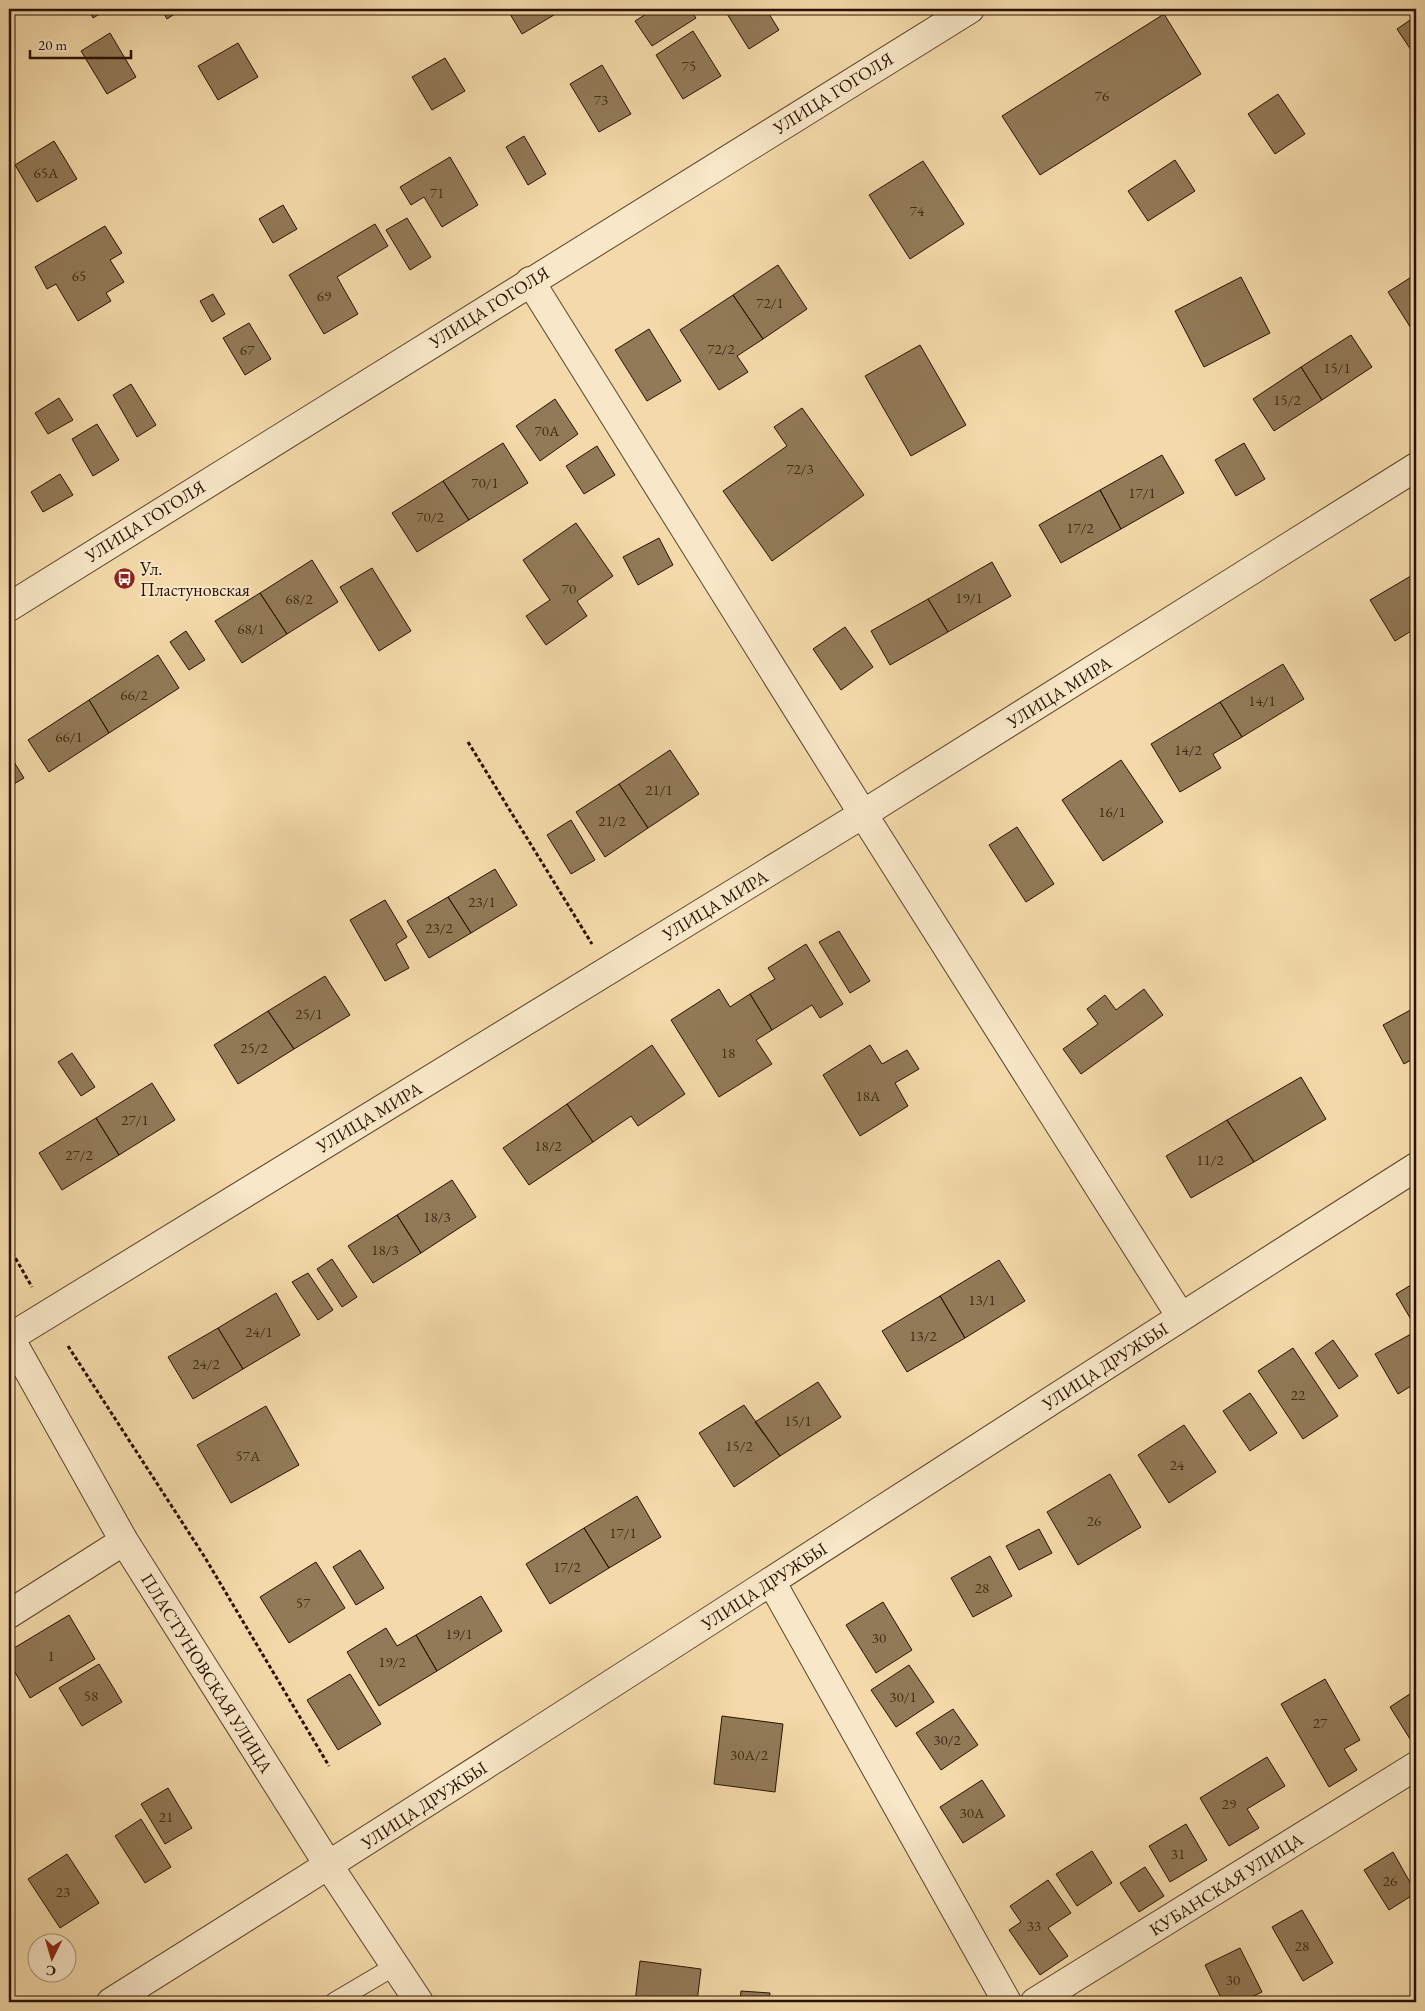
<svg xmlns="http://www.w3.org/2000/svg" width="1425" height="2011" font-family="'EB Garamond',serif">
	<rect width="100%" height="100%" fill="#f4daaa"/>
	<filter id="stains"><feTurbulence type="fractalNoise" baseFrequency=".004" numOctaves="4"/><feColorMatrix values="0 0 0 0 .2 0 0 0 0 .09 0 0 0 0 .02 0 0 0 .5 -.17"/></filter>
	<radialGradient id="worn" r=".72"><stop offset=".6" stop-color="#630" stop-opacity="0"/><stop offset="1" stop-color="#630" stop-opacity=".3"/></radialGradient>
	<path fill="#927a58" stroke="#281100" d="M 88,9 L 108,9 L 93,18 Z
		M 161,9 L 182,9 L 167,19 Z
		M 507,9 L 564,9 L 522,34 Z
		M 654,9 L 690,9 L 696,18 L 652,46 L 635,21 Z
		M 724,9 L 766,9 L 779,30 L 749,49 Z
		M 1164,14 L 1201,74 L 1040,175 L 1002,116 Z
		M 1416,16 L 1416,55 L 1415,56 L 1397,29 Z
		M 693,31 L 721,76 L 683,99 L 656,55 Z
		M 110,33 L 136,77 L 107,94 L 81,51 Z
		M 238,43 L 258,77 L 218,100 L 198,66 Z
		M 445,58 L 465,91 L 432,110 L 412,77 Z
		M 602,65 L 631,114 L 599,132 L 570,84 Z
		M 1278,94 L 1305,134 L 1275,154 L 1248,114 Z
		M 524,136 L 546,174 L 528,185 L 506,147 Z
		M 54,141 L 77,179 L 37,202 L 15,165 Z
		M 450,157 L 478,205 L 442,227 L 424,197 L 411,205 L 400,187 Z
		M 1175,160 L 1195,191 L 1148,221 L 1128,191 Z
		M 923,161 L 964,224 L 910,259 L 869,195 Z
		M 283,205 L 297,229 L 273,243 L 259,219 Z
		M 407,218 L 431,257 L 410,270 L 386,230 Z
		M 375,224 L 388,246 L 337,277 L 358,314 L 324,334 L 289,275 Z
		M 105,226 L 122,253 L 110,260 L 124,282 L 106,293 L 111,301 L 78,321 L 56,284 L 47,289 L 35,267 Z
		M 778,265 L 807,309 L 763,339 L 733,295 Z
		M 1416,274 L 1416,336 L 1388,292 Z
		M 1241,277 L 1270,333 L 1204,367 L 1175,311 Z
		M 213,294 L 225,314 L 212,322 L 200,301 Z
		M 733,295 L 763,339 L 737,356 L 748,372 L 719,390 L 680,330 Z
		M 249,323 L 271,359 L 245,375 L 223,338 Z
		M 649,329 L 681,381 L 647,401 L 615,350 Z
		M 1351,335 L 1372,367 L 1322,400 L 1301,367 Z
		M 920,345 L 966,425 L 911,456 L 865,376 Z
		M 1301,367 L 1322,400 L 1274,431 L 1253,399 Z
		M 131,384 L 156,425 L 137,437 L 113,395 Z
		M 59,398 L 73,420 L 48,434 L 35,413 Z
		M 555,399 L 578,434 L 540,461 L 516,426 Z
		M 802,408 L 864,495 L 772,561 L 723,491 L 787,446 L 774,427 Z
		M 97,424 L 119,460 L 93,476 L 72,439 Z
		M 503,443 L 528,483 L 469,520 L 443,481 Z
		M 1244,443 L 1265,479 L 1236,496 L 1215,460 Z
		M 597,446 L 615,475 L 584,494 L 566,466 Z
		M 1162,455 L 1184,493 L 1121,529 L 1100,490 Z
		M 60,474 L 73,495 L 43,512 L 31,492 Z
		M 443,481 L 469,520 L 417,552 L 392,513 Z
		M 1100,490 L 1121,529 L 1061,563 L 1039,525 Z
		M 576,523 L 613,576 L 577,601 L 587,616 L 546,645 L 526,616 L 550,600 L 523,560 Z
		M 659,538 L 673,565 L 638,585 L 623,557 Z
		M 312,560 L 338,602 L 287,634 L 260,593 Z
		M 992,562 L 1011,596 L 948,632 L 928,599 Z
		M 372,568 L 411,631 L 379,651 L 340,587 Z
		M 1416,573 L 1416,628 L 1395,641 L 1370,600 Z
		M 260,593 L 287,634 L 242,663 L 215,621 Z
		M 928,599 L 948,632 L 890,665 L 871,631 Z
		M 845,627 L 873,667 L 841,690 L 813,649 Z
		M 186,631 L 205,660 L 189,670 L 170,642 Z
		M 158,655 L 179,688 L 109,733 L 89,700 Z
		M 1283,664 L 1304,699 L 1242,737 L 1220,702 Z
		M 89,700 L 109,733 L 49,772 L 28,740 Z
		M 1220,702 L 1242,737 L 1213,754 L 1221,768 L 1180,792 L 1151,744 Z
		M 670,750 L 699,794 L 648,828 L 619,784 Z
		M 9,754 L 24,778 L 9,787 Z
		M 1121,760 L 1163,822 L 1103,861 L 1062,800 Z
		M 619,784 L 648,828 L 605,857 L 576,812 Z
		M 571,820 L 595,860 L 571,874 L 547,835 Z
		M 1017,827 L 1054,884 L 1026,902 L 989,845 Z
		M 495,869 L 517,905 L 471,933 L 448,897 Z
		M 448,897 L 471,933 L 429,958 L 407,921 Z
		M 385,900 L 407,937 L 396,944 L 409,968 L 385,981 L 350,920 Z
		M 839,931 L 870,981 L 850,993 L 819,942 Z
		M 806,944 L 843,1004 L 820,1018 L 812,1005 L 772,1030 L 750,994 L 775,979 L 768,968 Z
		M 325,976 L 350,1015 L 294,1049 L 268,1011 Z
		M 719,989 L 730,1007 L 750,994 L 772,1030 L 756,1040 L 772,1064 L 719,1097 L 671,1020 Z
		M 1144,989 L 1163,1015 L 1081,1074 L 1063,1049 L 1098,1024 L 1087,1009 L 1105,995 L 1116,1010 Z
		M 1416,1007 L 1416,1057 L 1404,1064 L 1383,1025 Z
		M 268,1011 L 294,1049 L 238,1084 L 214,1045 Z
		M 652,1045 L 685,1094 L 638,1126 L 631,1116 L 593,1142 L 567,1104 Z
		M 870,1045 L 882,1064 L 907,1050 L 919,1069 L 895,1083 L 908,1106 L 860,1136 L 823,1075 Z
		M 72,1053 L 95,1087 L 81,1096 L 58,1062 Z
		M 1301,1077 L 1326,1119 L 1254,1162 L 1227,1120 Z
		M 152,1083 L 175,1120 L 119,1155 L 96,1118 Z
		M 567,1104 L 593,1142 L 529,1185 L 503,1148 Z
		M 96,1118 L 119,1155 L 62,1190 L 39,1153 Z
		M 1227,1120 L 1254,1162 L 1191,1198 L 1166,1156 Z
		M 452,1180 L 476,1217 L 421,1253 L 397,1215 Z
		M 397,1215 L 421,1253 L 373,1283 L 348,1246 Z
		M 332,1259 L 357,1297 L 342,1307 L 317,1269 Z
		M 999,1260 L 1025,1301 L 965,1338 L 940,1296 Z
		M 308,1273 L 333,1310 L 318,1320 L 292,1282 Z
		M 1416,1282 L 1416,1328 L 1396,1294 Z
		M 276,1293 L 300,1335 L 243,1369 L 218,1328 Z
		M 940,1296 L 965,1338 L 907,1372 L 882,1331 Z
		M 218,1328 L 243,1369 L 193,1399 L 168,1357 Z
		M 1411,1334 L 1416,1343 L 1416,1383 L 1398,1394 L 1375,1354 Z
		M 1333,1340 L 1358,1376 L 1339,1389 L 1315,1353 Z
		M 1293,1348 L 1338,1416 L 1303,1439 L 1258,1371 Z
		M 818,1382 L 841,1417 L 780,1456 L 755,1422 Z
		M 1250,1393 L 1277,1433 L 1250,1451 L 1223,1411 Z
		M 744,1405 L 780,1456 L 734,1487 L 699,1433 Z
		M 266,1406 L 299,1465 L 231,1503 L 197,1445 Z
		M 1184,1425 L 1216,1472 L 1169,1503 L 1138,1455 Z
		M 1110,1474 L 1141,1527 L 1078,1565 L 1047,1512 Z
		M 637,1496 L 661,1537 L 609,1568 L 584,1528 Z
		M 584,1528 L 609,1568 L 550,1604 L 526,1564 Z
		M 1039,1529 L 1052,1553 L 1019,1570 L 1006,1546 Z
		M 360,1550 L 384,1588 L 356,1605 L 333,1567 Z
		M 990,1556 L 1012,1596 L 973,1617 L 951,1578 Z
		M 316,1562 L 345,1608 L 289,1643 L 260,1597 Z
		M 481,1596 L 502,1631 L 437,1671 L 416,1635 Z
		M 883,1602 L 912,1650 L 876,1673 L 846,1625 Z
		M 69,1615 L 95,1659 L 30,1698 L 9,1662 L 9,1651 Z
		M 386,1628 L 397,1646 L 416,1635 L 437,1671 L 379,1706 L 347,1652 Z
		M 99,1664 L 122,1702 L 82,1726 L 59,1688 Z
		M 909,1665 L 934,1702 L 896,1727 L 871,1690 Z
		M 350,1674 L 381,1724 L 338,1750 L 307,1700 Z
		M 1325,1679 L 1360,1740 L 1344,1749 L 1357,1770 L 1329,1787 L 1281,1704 Z
		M 1416,1690 L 1416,1746 L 1415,1747 L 1390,1707 Z
		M 953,1709 L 978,1745 L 941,1770 L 916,1733 Z
		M 722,1716 L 783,1724 L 775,1792 L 714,1784 Z
		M 1267,1757 L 1285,1786 L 1247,1809 L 1259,1828 L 1229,1846 L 1200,1798 Z
		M 982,1780 L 1005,1816 L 963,1843 L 940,1807 Z
		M 168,1788 L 192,1828 L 165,1844 L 141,1804 Z
		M 141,1819 L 171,1867 L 145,1883 L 115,1836 Z
		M 1186,1824 L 1207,1860 L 1170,1882 L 1149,1846 Z
		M 1092,1851 L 1112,1883 L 1077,1906 L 1056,1874 Z
		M 1393,1852 L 1416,1893 L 1389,1910 L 1364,1870 Z
		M 67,1854 L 99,1903 L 60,1928 L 28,1879 Z
		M 1145,1867 L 1164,1896 L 1139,1912 L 1120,1883 Z
		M 1048,1880 L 1071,1913 L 1048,1928 L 1068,1956 L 1040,1975 L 1009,1930 L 1021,1922 L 1010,1906 Z
		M 1302,1910 L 1333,1963 L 1303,1981 L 1272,1927 Z
		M 1240,1948 L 1262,1992 L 1241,2002 L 1223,2002 L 1205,1965 Z
		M 640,1961 L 701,1969 L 697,2002 L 635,2002 Z
		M 741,1991 L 770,1993 L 769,2002 L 740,2002 Z"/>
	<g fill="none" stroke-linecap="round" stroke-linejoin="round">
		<defs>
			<path id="service" d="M 334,2002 L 395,1966"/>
			<path id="minor" d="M 530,281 L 863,814 L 1181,1317
				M 9,1336 L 124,1541 L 329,1866 L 419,2002
				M 9,1338 L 863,814 L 1416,467
				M 771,1581 L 1007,2002
				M 9,1614 L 124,1541
				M 111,2002 C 549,1728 980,1444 1416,1167
				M 1035,2002 L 1416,1766"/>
			<path id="tertiary" d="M 9,607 L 970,9"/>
		</defs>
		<use href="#service" stroke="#5b432a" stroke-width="20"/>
		<use href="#minor" stroke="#5b432a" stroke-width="30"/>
		<use href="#tertiary" stroke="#5b432a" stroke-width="30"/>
		<path stroke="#281100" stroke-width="3" stroke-dasharray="4 2.5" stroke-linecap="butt" d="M 468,742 L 592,944
			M 9,1247 L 32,1287
			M 68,1346 L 204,1556 L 329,1766"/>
		<use href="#service" stroke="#f8e7c8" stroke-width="18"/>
		<use href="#minor" stroke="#f8e7c8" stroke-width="28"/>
		<use href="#tertiary" stroke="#f8e7c8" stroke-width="28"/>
	</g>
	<defs>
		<symbol id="bus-disc" viewBox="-11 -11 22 22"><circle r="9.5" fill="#8f2418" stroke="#f8e7c8"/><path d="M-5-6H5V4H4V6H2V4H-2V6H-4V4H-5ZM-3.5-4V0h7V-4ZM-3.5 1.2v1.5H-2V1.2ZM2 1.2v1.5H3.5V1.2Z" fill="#fff"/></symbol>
	</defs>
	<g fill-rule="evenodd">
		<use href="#bus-disc" x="112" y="566" width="25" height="25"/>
	</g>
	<g text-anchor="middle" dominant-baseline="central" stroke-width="4" stroke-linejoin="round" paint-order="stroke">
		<g font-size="15" fill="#422b16">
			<text x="689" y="65">75</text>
			<text x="1102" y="95">76</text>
			<text x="601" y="99">73</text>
			<text x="46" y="172">65А</text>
			<text x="437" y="192">71</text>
			<text x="917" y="210">74</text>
			<text x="79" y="275">65</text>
			<text x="324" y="295">69</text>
			<text x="770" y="302">72/1</text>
			<text x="721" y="348">72/2</text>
			<text x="247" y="349">67</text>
			<text x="1337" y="367">15/1</text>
			<text x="1287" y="399">15/2</text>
			<text x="547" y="430">70А</text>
			<text x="800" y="468">72/3</text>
			<text x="485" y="482">70/1</text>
			<text x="1142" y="492">17/1</text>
			<text x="430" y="516">70/2</text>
			<text x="1080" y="527">17/2</text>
			<text x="569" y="588">70</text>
			<text x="969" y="597">19/1</text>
			<text x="299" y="598">68/2</text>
			<text x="251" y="628">68/1</text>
			<text x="134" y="694">66/2</text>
			<text x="1262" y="700">14/1</text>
			<text x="69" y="736">66/1</text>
			<text x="1188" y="749">14/2</text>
			<text x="659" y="789">21/1</text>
			<text x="1112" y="811">16/1</text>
			<text x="612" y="820">21/2</text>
			<text x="482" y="901">23/1</text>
			<text x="439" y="927">23/2</text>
			<text x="309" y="1013">25/1</text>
			<text x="254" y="1047">25/2</text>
			<text x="728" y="1052">18</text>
			<text x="868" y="1095">18А</text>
			<text x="135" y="1119">27/1</text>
			<text x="548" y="1145">18/2</text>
			<text x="79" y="1154">27/2</text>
			<text x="1210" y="1159">11/2</text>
			<text x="437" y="1216">18/3</text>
			<text x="385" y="1249">18/3</text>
			<text x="982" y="1299">13/1</text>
			<text x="259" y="1331">24/1</text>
			<text x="923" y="1335">13/2</text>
			<text x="206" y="1363">24/2</text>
			<text x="1298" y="1394">22</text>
			<text x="798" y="1420">15/1</text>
			<text x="739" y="1445">15/2</text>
			<text x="248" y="1455">57А</text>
			<text x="1177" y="1464">24</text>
			<text x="1094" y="1520">26</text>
			<text x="623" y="1532">17/1</text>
			<text x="567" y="1566">17/2</text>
			<text x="982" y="1587">28</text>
			<text x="303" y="1602">57</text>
			<text x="459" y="1633">19/1</text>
			<text x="879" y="1637">30</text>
			<text x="51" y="1655">1</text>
			<text x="392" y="1661">19/2</text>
			<text x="91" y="1695">58</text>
			<text x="903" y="1696">30/1</text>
			<text x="1320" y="1722">27</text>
			<text x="947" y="1739">30/2</text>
			<text x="749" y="1754">30А/2</text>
			<text x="1229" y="1803">29</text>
			<text x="972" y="1812">30А</text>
			<text x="166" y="1816">21</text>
			<text x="1178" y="1853">31</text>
			<text x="1390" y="1880">26</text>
			<text x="63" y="1891">23</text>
			<text x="1034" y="1925">33</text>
			<text x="1302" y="1945">28</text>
			<text x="1233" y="1979">30</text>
		</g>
		<g font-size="18" fill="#281100" stroke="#f8e7c8">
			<text transform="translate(833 93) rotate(-32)">УЛИЦА ГОГОЛЯ</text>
			<text transform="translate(489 307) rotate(-32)">УЛИЦА ГОГОЛЯ</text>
			<text transform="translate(145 521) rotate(-32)">УЛИЦА ГОГОЛЯ</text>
			<text transform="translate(1059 692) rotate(-32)">УЛИЦА МИРА</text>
			<text transform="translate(715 905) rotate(-31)">УЛИЦА МИРА</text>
			<text transform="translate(369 1117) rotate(-31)">УЛИЦА МИРА</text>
			<text transform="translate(1105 1366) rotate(-33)">УЛИЦА ДРУЖБЫ</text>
			<text transform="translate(764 1586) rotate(-33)">УЛИЦА ДРУЖБЫ</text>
			<text transform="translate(207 1673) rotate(58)">ПЛАСТУНОВСКАЯ УЛИЦА</text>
			<text transform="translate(424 1805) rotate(-33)">УЛИЦА ДРУЖБЫ</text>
			<text transform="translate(1226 1884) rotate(-32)">КУБАНСКАЯ УЛИЦА</text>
		</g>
		<g font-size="18" fill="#281100" stroke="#f8e7c8" text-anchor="start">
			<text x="140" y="568">Ул.<tspan x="140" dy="21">Пластуновская</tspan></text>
		</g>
	</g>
	<rect width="1425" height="2011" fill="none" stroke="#f4daaa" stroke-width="30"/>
	<rect x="10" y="10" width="1405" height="1991" fill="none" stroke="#281100" stroke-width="2.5"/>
	<rect x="15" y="15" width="1395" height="1981" fill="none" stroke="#281100"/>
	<g transform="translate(52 1958) rotate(185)"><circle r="24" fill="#f8e7c8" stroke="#a59178"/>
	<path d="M0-4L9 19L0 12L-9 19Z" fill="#8f2418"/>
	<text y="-8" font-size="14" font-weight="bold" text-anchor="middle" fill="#281100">С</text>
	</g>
	<path d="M30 50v8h101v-8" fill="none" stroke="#281100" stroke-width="2.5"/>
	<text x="38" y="50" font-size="15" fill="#281100" stroke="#f8e7c8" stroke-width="4" paint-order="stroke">20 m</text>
	<rect width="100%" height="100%" filter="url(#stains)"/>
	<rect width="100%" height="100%" fill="url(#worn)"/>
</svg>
